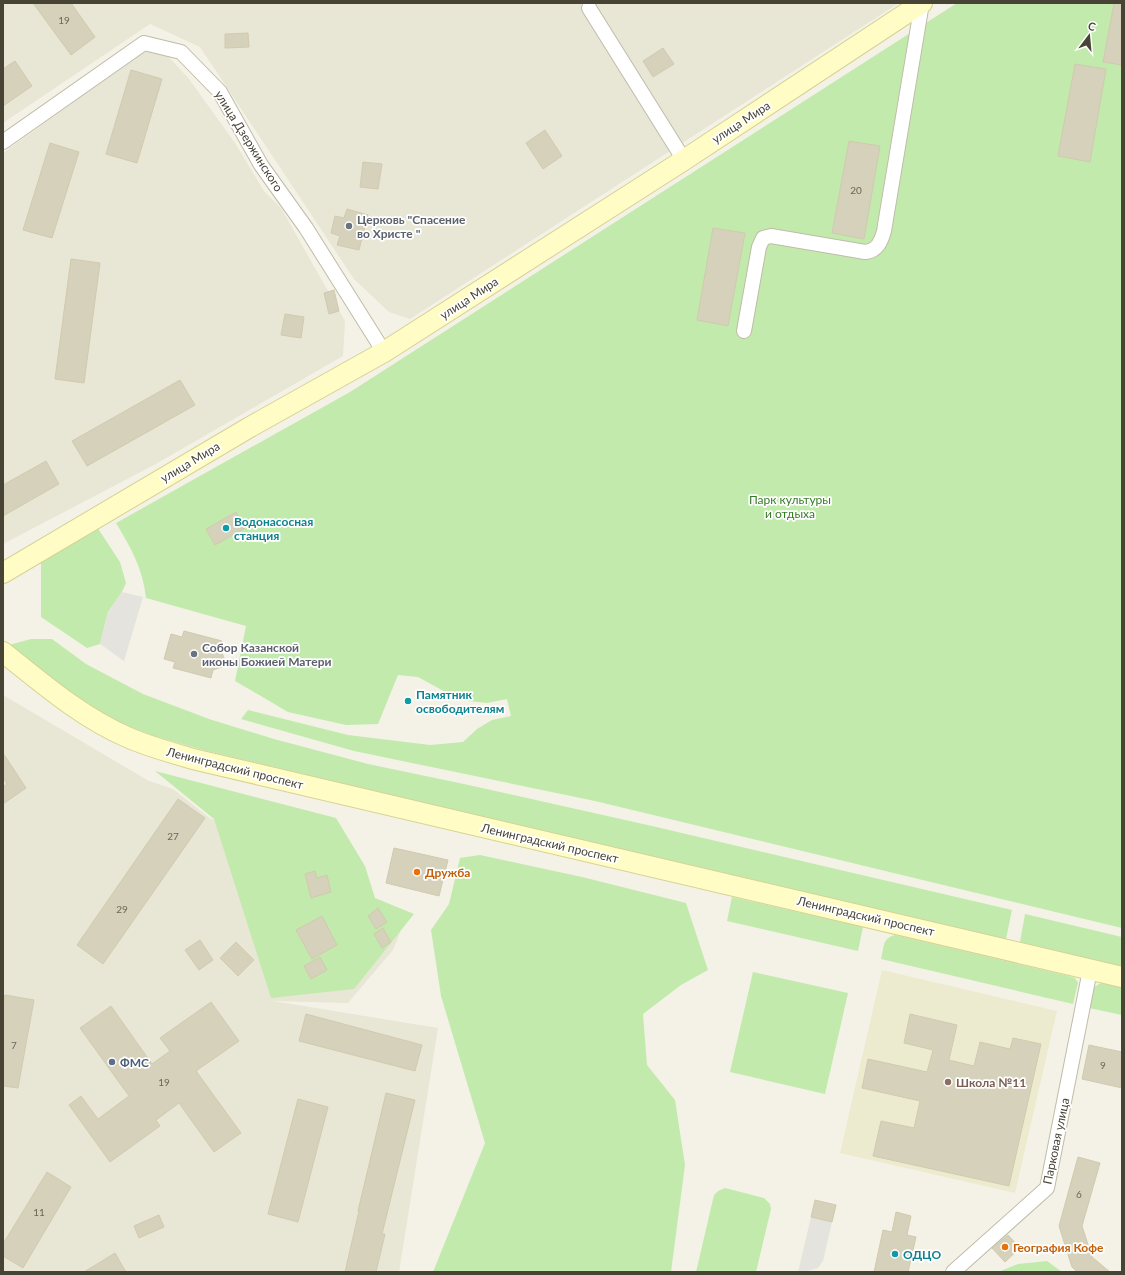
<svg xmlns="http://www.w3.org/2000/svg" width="1125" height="1275" font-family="Lato,sans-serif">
	<rect width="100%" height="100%" fill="#f4f2e6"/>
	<path fill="#e8e6d4" d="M 3,3 L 899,3 L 410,319 L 389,312 L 354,279 L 200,47 L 150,24 L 3,123 Z
		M 144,51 L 167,55 L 189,79 L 235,143 L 264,191 L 281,208 L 345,321 L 343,356 L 154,465 L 3,544 L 3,153 Z
		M 3,695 L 149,781 L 173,789 L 211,819 L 301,844 L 363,904 L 401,930 L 393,950 L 348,1003 L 273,1001 L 438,1028 L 399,1272 L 3,1272 Z"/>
	<path fill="#edebcf" d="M 882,970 L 1057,1011 L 1015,1193 L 840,1153 Z"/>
	<path fill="#c2eaad" d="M 957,3 L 1122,3 L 1122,928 L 595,801 L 354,751 L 241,719 L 248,710 L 348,735 L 430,745 L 463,742 L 477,729 L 492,720 L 511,716 L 507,699 L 487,703 L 460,700 L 418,677 L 398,675 L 378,724 L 346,725 L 288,712 L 235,681 L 246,626 L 146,598 C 143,569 131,548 116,523 L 350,392 Z
		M 97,527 L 120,562 L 126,583 L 122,592 L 108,612 L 100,644 L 87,648 L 41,617 L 41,562 Z
		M 31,639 L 52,639 L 86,664 L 143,694 L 209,719 L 274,739 L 368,764 L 464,784 L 652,826 L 1012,910 L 1006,939 L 395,796 L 203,750 L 154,736 L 112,720 L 60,687 L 9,645 Z
		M 155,771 L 336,818 L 365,866 L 375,898 L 414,914 L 354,989 L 271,998 L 214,819 Z
		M 480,855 L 582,877 L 686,903 L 708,970 L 681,985 L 643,1014 L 647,1065 L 675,1100 L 685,1165 L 671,1272 L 433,1272 L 485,1143 L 441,996 L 431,930 L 449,904 L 460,858 Z
		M 732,897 L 863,927 L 858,951 L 727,921 Z
		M 1025,914 L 1122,937 L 1122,967 L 1020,942 Z
		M 895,935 L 1069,976 L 1075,978 L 1078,983 L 1073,1004 L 881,959 C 884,948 882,938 895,935 Z
		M 753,972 L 848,993 L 825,1094 L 730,1072 Z
		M 1101,983 L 1122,987 L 1122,1015 L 1089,1008 L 1094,987 Z
		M 725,1188 L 764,1198 L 770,1204 L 771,1209 L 756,1272 L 696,1272 L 714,1195 L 718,1191 Z
		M 1047,1261 L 1062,1272 L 998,1272 L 1018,1264 Z"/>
	<path fill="#e4e3de" d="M 122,592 L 143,597 L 124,661 L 100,644 L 108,612 Z
		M 811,1217 L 832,1222 L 823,1261 L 818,1268 L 804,1272 L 798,1272 Z"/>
	<path fill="#d6d1bb" stroke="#d1caae" d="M 33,3 L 71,3 L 95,37 L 71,55 Z
		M 1114,3 L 1122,3 L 1122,65 L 1103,62 Z
		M 248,33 L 249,47 L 225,48 L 225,34 Z
		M 663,48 L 674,64 L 653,77 L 643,61 Z
		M 15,61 L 32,86 L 3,106 L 3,69 Z
		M 1075,64 L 1106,69 L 1090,162 L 1058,156 Z
		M 131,70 L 162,79 L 137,163 L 106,154 Z
		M 545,130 L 562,156 L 543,169 L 526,143 Z
		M 849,141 L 880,146 L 864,239 L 832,233 Z
		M 50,143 L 79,152 L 52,238 L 23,230 Z
		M 363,162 L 382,164 L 378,189 L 360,187 Z
		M 347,209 L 368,215 L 359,250 L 337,245 L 340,236 L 331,233 L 335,216 L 344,218 Z
		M 713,228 L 745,233 L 728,326 L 697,320 Z
		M 71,259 L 100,263 L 84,383 L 55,379 Z
		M 334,290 L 339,311 L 329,314 L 324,293 Z
		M 285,314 L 304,317 L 301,338 L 281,335 Z
		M 180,380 L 195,405 L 87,466 L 72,441 Z
		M 46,461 L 59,484 L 3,516 L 3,485 Z
		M 236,512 L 245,528 L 215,545 L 206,529 Z
		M 184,631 L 222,641 L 219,650 L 223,655 L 225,661 L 222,667 L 213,670 L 211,678 L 173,668 L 175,662 L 164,659 L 171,634 L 182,637 Z
		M 3,753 L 26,788 L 3,804 L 3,787 L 7,784 L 3,777 Z
		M 178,799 L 205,818 L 103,964 L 77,945 Z
		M 394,848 L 448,860 L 439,896 L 386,883 Z
		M 315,871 L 317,878 L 327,875 L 331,892 L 311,898 L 305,874 Z
		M 378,908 L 387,922 L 376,929 L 368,916 Z
		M 322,916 L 337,945 L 312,959 L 296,930 Z
		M 383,928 L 391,942 L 382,948 L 374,934 Z
		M 200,940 L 213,960 L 199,970 L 185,950 Z
		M 236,942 L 254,960 L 238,976 L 220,958 Z
		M 320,957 L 327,970 L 311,979 L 304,966 Z
		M 5,995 L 34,1000 L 18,1088 L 3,1086 L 3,1004 Z
		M 211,1002 L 239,1041 L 196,1071 L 241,1133 L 214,1152 L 179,1103 L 156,1120 L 160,1126 L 110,1162 L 69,1105 L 81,1096 L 98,1119 L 129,1096 L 80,1028 L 111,1006 L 152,1064 L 170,1051 L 160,1038 Z
		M 306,1014 L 422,1045 L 415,1071 L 299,1041 Z
		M 910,1014 L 957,1025 L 949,1060 L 974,1066 L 980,1042 L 1010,1049 L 1013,1038 L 1041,1044 L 1009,1186 L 873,1156 L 881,1121 L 914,1128 L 920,1101 L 862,1088 L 868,1059 L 927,1072 L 933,1050 L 904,1043 Z
		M 1089,1045 L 1122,1052 L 1122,1088 L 1082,1079 Z
		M 386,1093 L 415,1100 L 382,1234 L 385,1234 L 376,1272 L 345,1272 L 359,1211 L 358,1211 Z
		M 298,1099 L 328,1107 L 298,1222 L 268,1214 Z
		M 1078,1157 L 1100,1163 L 1082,1226 L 1092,1257 L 1110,1272 L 1077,1272 L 1072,1267 L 1059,1226 Z
		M 47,1172 L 71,1187 L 23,1268 L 3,1256 L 3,1244 Z
		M 815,1200 L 836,1205 L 832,1222 L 811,1217 Z
		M 896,1212 L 911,1216 L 907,1235 L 916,1237 L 908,1272 L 874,1272 L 883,1230 L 892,1232 Z
		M 159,1215 L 164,1227 L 139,1238 L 134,1226 Z
		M 1008,1235 L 1020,1248 L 1005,1262 L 992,1248 Z
		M 115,1253 L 126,1272 L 84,1272 Z"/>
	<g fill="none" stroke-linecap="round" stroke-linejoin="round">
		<defs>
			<path id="street" d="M 589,8 L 684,160
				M 3,142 L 144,43 L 181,52 L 220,92 L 261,165 L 306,228 L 384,352
				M 744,331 L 759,247 L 763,238 L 771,236 L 865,252 C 877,251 881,242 884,231 L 922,3
				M 953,1272 L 1047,1188 L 1090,970"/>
			<path id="secondary" d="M 3,573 L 250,427 L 384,352 L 684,160 L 922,3
				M 3,652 C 42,683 81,717 127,737 C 149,747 173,753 197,760 L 1122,977"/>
		</defs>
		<use href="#street" stroke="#c0bca8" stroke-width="16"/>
		<use href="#secondary" stroke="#d6d294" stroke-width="22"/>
		<use href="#street" stroke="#fff" stroke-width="14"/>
		<use href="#secondary" stroke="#fffdc5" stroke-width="20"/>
	</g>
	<g fill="#6b7280" stroke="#fff" stroke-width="1.5">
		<circle cx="349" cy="226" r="4"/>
		<circle cx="194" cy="654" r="4"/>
	</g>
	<g fill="#0f9aa8" stroke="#fff" stroke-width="1.5">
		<circle cx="226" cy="528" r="4"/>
		<circle cx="408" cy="701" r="4"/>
		<circle cx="895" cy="1254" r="4"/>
	</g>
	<g fill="#e8710a" stroke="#fff" stroke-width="1.5">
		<circle cx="417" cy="872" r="4"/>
		<circle cx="1005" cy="1247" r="4"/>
	</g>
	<circle fill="#5c6f8a" stroke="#fff" stroke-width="1.5" cx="112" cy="1062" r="4"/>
	<circle fill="#8d6e63" stroke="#fff" stroke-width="1.5" cx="948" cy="1082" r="4"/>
	<g text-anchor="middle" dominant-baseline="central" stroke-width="3.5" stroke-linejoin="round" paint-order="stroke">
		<g font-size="10" fill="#6b6656">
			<text x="64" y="20">19</text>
			<text x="856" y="190">20</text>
			<text x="173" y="836">27</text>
			<text x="122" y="909">29</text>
			<text x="14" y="1045">7</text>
			<text x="1103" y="1065">9</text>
			<text x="164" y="1082">19</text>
			<text x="1079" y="1194">6</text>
			<text x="39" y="1212">11</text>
		</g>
		<g font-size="12" fill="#474335" stroke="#fff">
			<text transform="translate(741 122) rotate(-33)">улица Мира</text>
			<text transform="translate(249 141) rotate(58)">улица Дзержинского</text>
			<text transform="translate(469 298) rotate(-33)">улица Мира</text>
			<text transform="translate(190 462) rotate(-31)">улица Мира</text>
			<text transform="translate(235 768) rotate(14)">Ленинградский проспект</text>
			<text transform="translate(550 843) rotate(13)">Ленинградский проспект</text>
			<text transform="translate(866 916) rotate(13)">Ленинградский проспект</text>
			<text transform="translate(1056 1141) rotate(-78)">Парковая улица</text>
		</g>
		<g font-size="12" font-weight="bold" fill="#5b616d" stroke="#fff" text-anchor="start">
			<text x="357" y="219">Церковь "Спасение<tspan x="357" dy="14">во Христе "</tspan></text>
			<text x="202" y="647">Собор Казанской<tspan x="202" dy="14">иконы Божией Матери</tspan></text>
		</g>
		<g font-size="12" fill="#357b26" stroke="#fff">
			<text x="790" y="499">Парк культуры<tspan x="790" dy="14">и отдыха</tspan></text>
		</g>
		<g font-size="12" font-weight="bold" fill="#0d838f" stroke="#fff" text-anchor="start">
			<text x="234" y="521">Водонасосная<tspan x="234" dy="14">станция</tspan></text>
			<text x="416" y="694">Памятник<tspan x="416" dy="14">освободителям</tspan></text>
			<text x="903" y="1254">ОДЦО</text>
		</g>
		<g font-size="12" font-weight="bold" fill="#c56008" stroke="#fff" text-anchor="start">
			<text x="425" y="872">Дружба</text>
			<text x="1013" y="1247">География Кофе</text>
		</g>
		<g font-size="12" font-weight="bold" fill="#4e5e75" stroke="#fff" text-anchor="start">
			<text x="120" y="1062">ФМС</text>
		</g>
		<g font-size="12" font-weight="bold" fill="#785e54" stroke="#fff" text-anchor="start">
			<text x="956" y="1082">Школа №11</text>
		</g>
	</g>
	<rect width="1125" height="1275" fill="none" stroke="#474335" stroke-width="8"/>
	<g transform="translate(1089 36) rotate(16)" stroke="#ffffff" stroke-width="3" paint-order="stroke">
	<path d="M0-3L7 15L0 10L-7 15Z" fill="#474335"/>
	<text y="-6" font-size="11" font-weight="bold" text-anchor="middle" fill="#474335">С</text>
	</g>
</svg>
